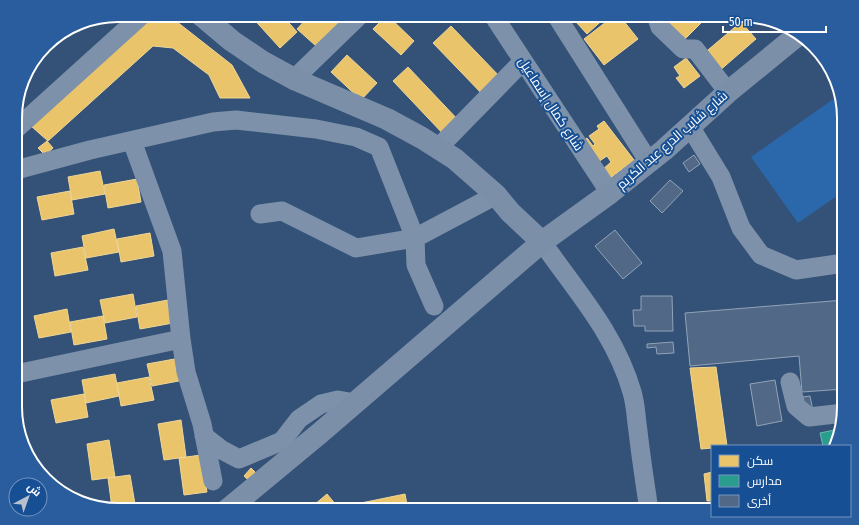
<svg xmlns="http://www.w3.org/2000/svg" width="859" height="525" font-family="'Fira Sans Condensed',Cairo,sans-serif">
	<rect width="100%" height="100%" fill="#345277"/>
	<path fill="#2b67ab" d="M 839,95 L 844,111 L 844,191 L 798,223 L 751,157 Z"/>
	<path fill="#e9c46a" stroke="#f0d697" d="M 250,15 L 282,15 L 297,32 L 280,48 Z
		M 310,15 L 346,15 L 316,46 L 297,29 Z
		M 387,15 L 414,41 L 401,55 L 373,29 Z
		M 584,15 L 608,15 L 587,34 L 576,22 Z
		M 615,15 L 619,15 L 638,39 L 604,65 L 584,39 Z
		M 677,15 L 709,15 L 681,43 L 665,27 Z
		M 152,16 L 172,18 L 232,65 L 250,98 L 220,98 L 209,75 L 173,48 L 153,46 L 48,141 L 31,126 Z
		M 741,22 L 756,39 L 718,72 L 702,55 Z
		M 451,26 L 503,80 L 485,97 L 433,43 Z
		M 347,55 L 377,83 L 361,100 L 331,72 Z
		M 686,58 L 700,76 L 684,88 L 676,78 L 680,76 L 674,67 Z
		M 408,67 L 461,123 L 446,137 L 393,81 Z
		M 604,121 L 634,160 L 609,179 L 602,170 L 611,162 L 607,156 L 595,164 L 580,144 L 587,138 L 593,146 L 595,144 L 589,136 L 599,129 L 597,126 Z
		M 47,141 L 53,148 L 45,155 L 38,148 Z
		M 100,171 L 105,194 L 72,200 L 68,177 Z
		M 137,179 L 141,202 L 108,208 L 104,185 Z
		M 70,191 L 74,214 L 42,220 L 37,197 Z
		M 114,229 L 119,252 L 86,258 L 82,236 Z
		M 150,233 L 154,256 L 121,262 L 117,239 Z
		M 83,247 L 88,270 L 55,276 L 51,253 Z
		M 133,294 L 137,317 L 105,323 L 100,300 Z
		M 168,300 L 173,323 L 140,329 L 136,306 Z
		M 67,309 L 71,332 L 39,338 L 34,316 Z
		M 103,316 L 107,339 L 74,345 L 70,322 Z
		M 180,358 L 184,380 L 152,386 L 147,364 Z
		M 716,367 L 727,446 L 712,446 L 712,448 L 701,449 L 690,368 Z
		M 115,374 L 119,396 L 86,403 L 82,380 Z
		M 149,377 L 154,400 L 121,406 L 117,383 Z
		M 84,394 L 88,417 L 56,423 L 51,400 Z
		M 181,420 L 186,457 L 164,460 L 158,424 Z
		M 109,440 L 115,477 L 92,480 L 87,444 Z
		M 201,455 L 207,492 L 184,495 L 179,458 Z
		M 251,468 L 258,475 L 251,483 L 244,476 Z
		M 712,472 L 712,501 L 707,501 L 704,474 Z
		M 130,475 L 136,510 L 118,510 L 112,508 L 108,478 Z
		M 327,494 L 337,506 L 332,510 L 308,510 Z
		M 405,494 L 408,510 L 362,510 L 361,503 Z"/>
	<path fill="#2a9d8f" stroke="#6abab1" d="M 839,429 L 833,446 L 823,446 L 820,433 Z"/>
	<path fill="#516987" stroke="#92a3b8" d="M 694,155 L 700,164 L 689,172 L 683,163 Z
		M 670,180 L 683,191 L 662,213 L 650,201 Z
		M 615,230 L 642,263 L 623,279 L 595,246 Z
		M 641,296 L 672,296 L 673,331 L 645,331 L 645,326 L 634,326 L 633,310 L 641,310 Z
		M 844,300 L 844,389 L 802,392 L 799,356 L 690,366 L 685,313 Z
		M 673,342 L 674,353 L 657,354 L 656,347 L 647,348 L 647,344 Z
		M 775,380 L 782,421 L 757,426 L 750,384 Z
		M 810,396 L 813,411 L 805,412 L 803,397 Z"/>
	<g fill="none" stroke-linecap="round" stroke-linejoin="round">
		<path stroke="#7d92aa" stroke-width="19" d="M 493,15 L 610,193
			M 556,15 L 649,162
			M 656,15 L 660,27 L 683,49 L 695,49 L 728,92
			M 294,79 L 360,15
			M 693,122 L 694,133 L 721,177 L 741,228 L 761,255 L 796,270 L 844,263
			M 16,129 L 142,15
			M 132,141 L 172,251 L 181,339 L 186,372 L 202,424 L 213,481
			M 438,148 L 523,61
			M 16,170 L 90,150 L 213,122 L 236,120 L 316,129 L 356,137 L 379,147 L 415,238 L 416,265 L 434,306
			M 260,214 L 282,211 L 356,248 L 415,238 L 496,195
			M 542,242 C 576,291 615,333 632,392 C 636,405 636,419 638,431 C 641,458 645,484 649,510
			M 16,374 L 181,339
			M 790,382 L 796,406 L 809,417 L 844,413
			M 204,436 L 222,450 L 239,459 L 282,441 L 299,419 L 321,404 L 338,400 L 355,403"/>
		<path stroke="#7b8fa9" stroke-width="22" d="M 201,15 L 232,41 L 263,62 L 296,80 L 387,119 L 422,138 L 455,159 L 496,195 L 510,212 L 542,242
			M 227,510 L 320,433 L 542,242 L 610,193 L 664,150 L 728,92 L 799,34"/>
	</g>
	<g text-anchor="middle" dominant-baseline="central" stroke-width="4" stroke-linejoin="round" paint-order="stroke">
		<g font-size="13" fill="#fff" stroke="#174f94">
			<text transform="translate(551 104) rotate(57)">شارع كمال إسماعيل</text>
			<text transform="translate(672 140) rotate(-41)">شارع شايب الدرع عبد الكريم</text>
		</g>
	</g>
	<path d="M0 0H859V525H0ZM118 22H741A96 96 0 0 1 837 118V407A96 96 0 0 1 741 503H118A96 96 0 0 1 22 407V118A96 96 0 0 1 118 22Z" fill="#2a5d9d" fill-rule="evenodd"/>
	<path fill="none" stroke="#fff" stroke-width="2" d="M118 22H741A96 96 0 0 1 837 118V407A96 96 0 0 1 741 503H118A96 96 0 0 1 22 407V118A96 96 0 0 1 118 22Z"/>
	<rect x="711" y="445" width="140" height="72" fill="#174f94" stroke="#7495bf"/>
	<rect x="719" y="455" width="20" height="12" fill="#e9c46a" stroke="#7495bf"/>
	<text x="747" y="465" font-size="12" fill="#ffffff">سكن</text>
	<rect x="719" y="475" width="20" height="12" fill="#2a9d8f" stroke="#7495bf"/>
	<text x="747" y="485" font-size="12" fill="#ffffff">مدارس</text>
	<rect x="719" y="495" width="20" height="12" fill="#516987" stroke="#7495bf"/>
	<text x="747" y="505" font-size="12" fill="#ffffff">أخرى</text>
	<g transform="translate(28 497) rotate(41)"><circle r="19" fill="#174f94" stroke="#7495bf"/>
	<path d="M0-3L7 15L0 10L-7 15Z" fill="#b8c2cf"/>
	<text y="-6" font-size="11" font-weight="bold" text-anchor="middle" fill="#ffffff">ش</text>
	</g>
	<path d="M723 26v6h103v-6" fill="none" stroke="#ffffff" stroke-width="2"/>
	<text x="729" y="26" font-size="12" fill="#ffffff" stroke="#174f94" stroke-width="3" paint-order="stroke">50 m</text>
</svg>
